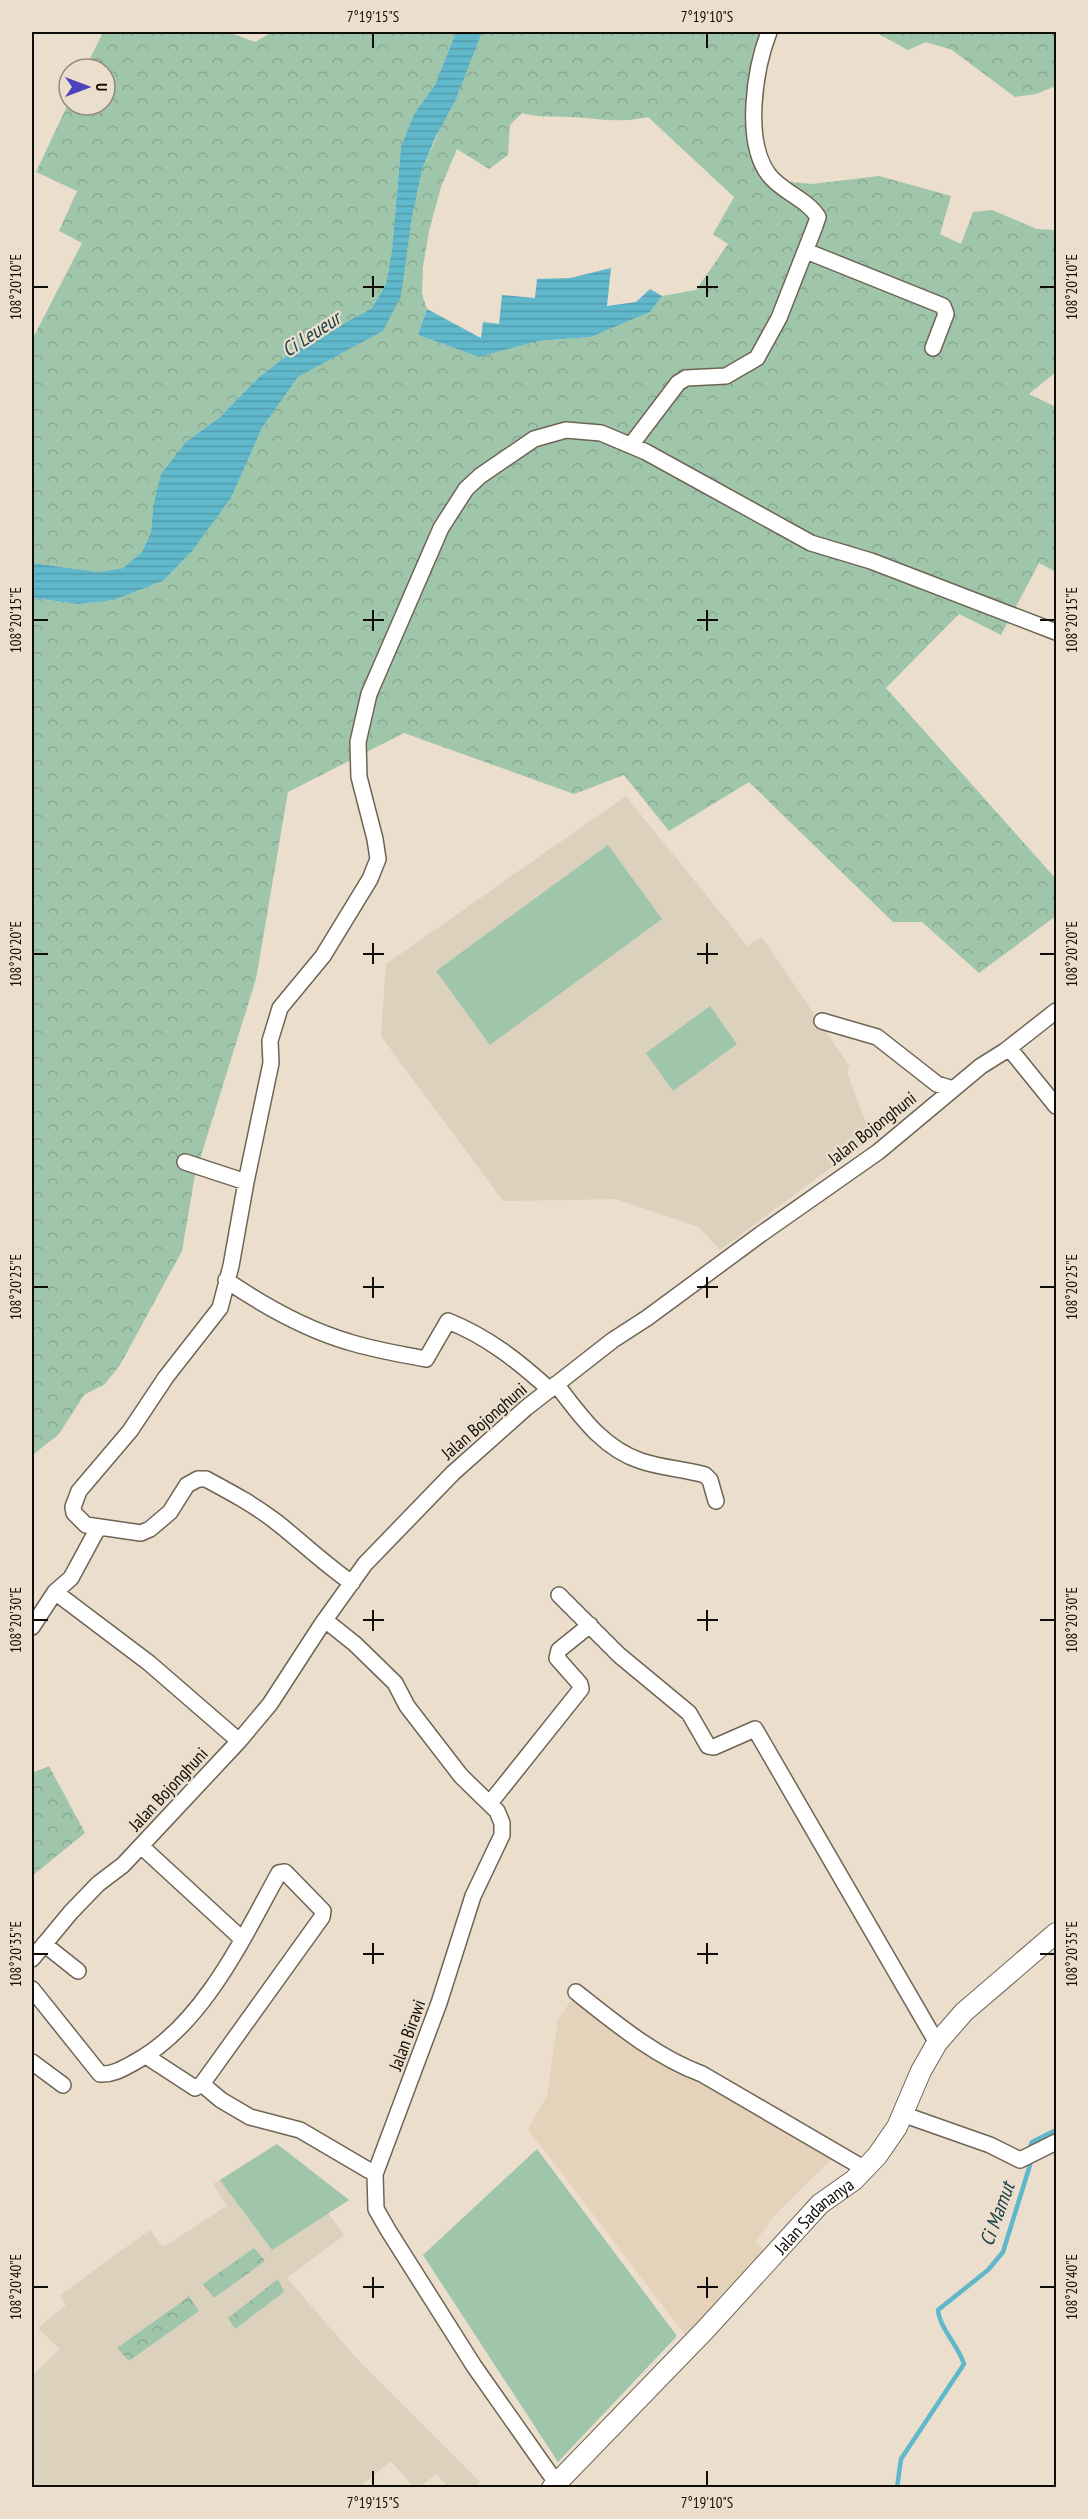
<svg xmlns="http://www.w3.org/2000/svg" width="1088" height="2519" font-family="'PT Sans Narrow',sans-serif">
	<defs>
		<pattern id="forest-crowns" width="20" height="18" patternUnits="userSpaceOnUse" patternTransform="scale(1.5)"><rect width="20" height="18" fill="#9fc6aa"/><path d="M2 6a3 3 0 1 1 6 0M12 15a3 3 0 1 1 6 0" fill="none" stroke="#88a991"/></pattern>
		<pattern id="water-rules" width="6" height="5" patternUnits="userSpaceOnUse" patternTransform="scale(1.5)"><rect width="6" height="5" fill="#60b8ca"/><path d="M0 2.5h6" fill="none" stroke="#529dac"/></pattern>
	</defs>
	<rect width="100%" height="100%" fill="#ebdecc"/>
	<path fill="#e4d3ba" d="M 575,1995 L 836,2155 L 774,2216 L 755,2242 L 766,2251 L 689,2340 L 528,2129 L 547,2096 L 558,2019 Z"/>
	<path fill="#dbd1bc" d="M 626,796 L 747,946 L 762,937 L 850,1067 L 847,1070 L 851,1084 L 865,1120 L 875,1135 L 720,1250 L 699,1227 L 616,1199 L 503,1201 L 381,1036 L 386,964 Z
		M 277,2144 L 349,2200 L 328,2213 L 344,2235 L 287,2278 L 358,2360 L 480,2482 L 474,2487 L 448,2487 L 436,2474 L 420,2487 L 414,2487 L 391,2461 L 360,2487 L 32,2488 L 32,2420 L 35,2415 L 32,2412 L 32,2376 L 59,2349 L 38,2328 L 66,2305 L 60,2295 L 150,2230 L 163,2247 L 227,2206 L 213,2184 Z"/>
	<path fill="url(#forest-crowns)" fill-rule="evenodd" d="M 103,32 L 228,32 L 255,42 L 272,32 L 456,32 L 435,85 L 414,114 L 401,146 L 392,250 L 386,284 L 372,308 L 292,352 L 259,377 L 220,417 L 186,442 L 153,507 L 151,532 L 142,552 L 123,568 L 99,572 L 32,563 L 32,340 L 82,243 L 59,231 L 77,191 L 36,172 L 69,102 L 69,105 L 105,105 L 105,69 L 85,69 Z
		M 482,32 L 776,32 L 751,119 L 769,180 L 812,184 L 879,176 L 951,196 L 940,234 L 961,244 L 973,212 L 992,210 L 1037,229 L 1056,230 L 1056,372 L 1029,394 L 1056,407 L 1056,572 L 1039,563 L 1001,635 L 959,614 L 886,688 L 1056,879 L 1056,916 L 979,973 L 922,922 L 893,922 L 749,782 L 669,831 L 624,775 L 574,794 L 404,733 L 288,792 L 256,979 L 195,1175 L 182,1251 L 120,1365 L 105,1384 L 84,1395 L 59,1434 L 34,1454 L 32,1460 L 32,598 L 79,604 L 114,600 L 163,581 L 193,550 L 231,498 L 262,428 L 298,377 L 383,331 L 422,170 ZM 522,113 C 538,118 553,116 569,117 C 597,118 621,124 648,117 L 734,197 L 713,234 L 728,244 L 696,290 L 662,296 L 650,312 L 591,337 L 538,341 L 479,357 L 418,335 L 427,309 L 422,294 L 423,267 L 429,231 L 441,187 L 457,149 L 489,169 L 508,155 L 510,125 Z
		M 875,32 L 1056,32 L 1056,86 L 1036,94 L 1015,97 L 952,50 L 926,42 L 908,50 Z
		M 49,1766 L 85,1833 L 32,1876 L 32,1773 Z
		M 254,2248 L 265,2261 L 214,2298 L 203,2284 Z
		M 278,2279 L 284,2292 L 235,2329 L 228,2318 Z
		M 188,2295 L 199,2311 L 129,2361 L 117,2348 L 187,2298 Z"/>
	<path fill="#9fc6aa" d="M 608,845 L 662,919 L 490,1045 L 436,971 Z
		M 710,1006 L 737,1044 L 673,1091 L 646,1053 Z
		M 277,2144 L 349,2200 L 272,2250 L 220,2180 Z
		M 537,2149 L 677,2336 L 558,2462 L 423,2255 Z"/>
	<path fill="url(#water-rules)" d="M 456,32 L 482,32 L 456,99 L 435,138 L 422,170 L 412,216 L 401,296 L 383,331 L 298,377 L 262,428 L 231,498 L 193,550 L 163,581 L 114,600 L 79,604 L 32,598 L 32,563 L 99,572 L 123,568 L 142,552 L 151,532 L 153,507 L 161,474 L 186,442 L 220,417 L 259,377 L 292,352 L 372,308 L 386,284 L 392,250 L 401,146 L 414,114 L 435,85 Z
		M 611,268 L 607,306 L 636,302 L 650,289 L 662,296 L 650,312 L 591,337 L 538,341 L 479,357 L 418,335 L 427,309 L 481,338 L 483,322 L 499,324 L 502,295 L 535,298 L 537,279 L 570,278 Z"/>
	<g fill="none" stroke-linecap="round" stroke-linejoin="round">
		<path stroke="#60b8ca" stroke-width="4.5" d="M 1029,2151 L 1032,2142 L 1056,2130
			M 897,2488 L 901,2459 L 964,2364 C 958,2345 940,2329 938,2310 L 988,2270 L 1003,2252 L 1030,2165 L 1029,2159"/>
		<defs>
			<path id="minor" d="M 806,251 L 943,306 L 946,314 L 933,348
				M 631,445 L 678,383 L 686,378 L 726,376 L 757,358 L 779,318 L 815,226 L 818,217 C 807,199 782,192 769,175 C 743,141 755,68 769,32
				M 822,1021 L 877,1037 L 937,1084 L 953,1089
				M 1009,1048 L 1056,1106
				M 185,1162 L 246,1182
				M 226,1280 C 264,1306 305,1329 349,1342 C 374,1350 401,1354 426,1359 L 448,1321 C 488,1337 518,1361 550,1390
				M 556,1384 C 580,1415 602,1448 641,1461 C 662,1468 684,1469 705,1475 L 710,1480 L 716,1501
				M 352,1583 C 324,1564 301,1541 275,1521 C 253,1504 230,1492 206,1479 L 198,1479 L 187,1485 L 170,1512 L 150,1529 L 141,1533 L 86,1525 L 74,1513 L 73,1507 L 79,1491 L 130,1431 L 166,1377 L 220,1308 L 231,1266 L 246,1182 L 271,1063 L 270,1041 L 280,1008 L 323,956 L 370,879 L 378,859 L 375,839 L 359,777 L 358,742 L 369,694 L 441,528 L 466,489 L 480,476 L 534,439 L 566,430 L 601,433 L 646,452 L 811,543 L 871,561 L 1056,632
				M 55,1592 L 149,1663 L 239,1741
				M 559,1595 L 619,1655 L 689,1713 L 708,1746 L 714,1747 L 755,1729 L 937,2043
				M 325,1620 L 355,1644 L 395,1683 L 407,1706 L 461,1776 L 497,1811 L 502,1823 L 502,1835 L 473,1896 L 439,2003 L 375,2174 L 376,2209 L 388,2230 L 474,2366 L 550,2474 L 558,2481
				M 32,1627 L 55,1592 L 71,1578 L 98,1528
				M 490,1803 L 581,1689 L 580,1684 L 557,1658 L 559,1650 L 590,1625
				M 141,1846 L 242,1939
				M 44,1944 L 78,1971
				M 32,1959 L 71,1912 L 98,1884 L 123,1865 L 239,1741 L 270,1704 L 322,1624 L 365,1564 L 453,1473 L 526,1408 L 613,1340 L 647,1318 L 761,1234 L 878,1152 L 981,1066 L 1005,1051 L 1056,1011
				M 32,1989 L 100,2074 C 113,2075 124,2068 135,2062 C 203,2025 243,1938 279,1873 L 285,1872 L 323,1911 L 322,1917 L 202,2084
				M 576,1992 C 615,2023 656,2057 702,2074 L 865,2169
				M 146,2056 L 195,2088 L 202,2084 L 221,2100 L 250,2117 L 300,2130 L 375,2174
				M 32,2062 L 63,2085
				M 902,2114 L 990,2145 L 1020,2160 L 1056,2142"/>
			<g id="tertiary">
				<path id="s1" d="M 552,2488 L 705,2330 L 820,2204 L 854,2180 L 877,2156 L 897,2127 L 921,2071 L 937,2043 L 964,2012 L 1056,1933"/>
			</g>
		</defs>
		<use href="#minor" stroke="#6f6454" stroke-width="18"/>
		<use href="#tertiary" stroke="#6f6454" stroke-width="22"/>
		<use href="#minor" stroke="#fff" stroke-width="15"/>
		<use href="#tertiary" stroke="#fff" stroke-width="20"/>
	</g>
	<path fill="none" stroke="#100c07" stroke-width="2" d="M 373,33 L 373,48M 707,33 L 707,48M 373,276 L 373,297M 707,276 L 707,297M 33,287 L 48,287M 363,287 L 384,287M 697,287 L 718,287M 1040,287 L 1055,287M 373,610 L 373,631M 707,610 L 707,631M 33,620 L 48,620M 363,620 L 384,620M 697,620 L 718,620M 1040,620 L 1055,620M 373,943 L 373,964M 707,943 L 707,964M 33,954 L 48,954M 363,954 L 384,954M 697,954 L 718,954M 1040,954 L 1055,954M 373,1277 L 373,1298M 707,1277 L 707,1298M 33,1287 L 48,1287M 363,1287 L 384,1287M 697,1287 L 718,1287M 1040,1287 L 1055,1287M 373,1610 L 373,1631M 707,1610 L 707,1631M 33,1620 L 48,1620M 363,1620 L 384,1620M 697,1620 L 718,1620M 1040,1620 L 1055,1620M 373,1943 L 373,1964M 707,1943 L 707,1964M 33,1954 L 48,1954M 363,1954 L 384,1954M 697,1954 L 718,1954M 1040,1954 L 1055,1954M 373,2277 L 373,2298M 707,2277 L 707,2298M 33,2287 L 48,2287M 363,2287 L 384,2287M 697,2287 L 718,2287M 1040,2287 L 1055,2287M 373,2471 L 373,2486M 707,2471 L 707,2486"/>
	<g text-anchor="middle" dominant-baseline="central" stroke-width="4.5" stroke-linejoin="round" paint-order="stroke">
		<g font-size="18" fill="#100c07" stroke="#ebdecc">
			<text transform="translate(872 1128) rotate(-38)">Jalan Bojonghuni</text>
			<text transform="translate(484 1421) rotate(-41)">Jalan Bojonghuni</text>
			<text transform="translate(168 1789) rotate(-47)">Jalan Bojonghuni</text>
			<text transform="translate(407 2035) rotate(-70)">Jalan Birawi</text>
			<text stroke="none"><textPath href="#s1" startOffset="378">Jalan Sadananya</textPath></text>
		</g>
		<g font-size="20" font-style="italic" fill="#184149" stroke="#ebdecc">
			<text transform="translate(311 334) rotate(-33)">Ci Leueur</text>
			<text transform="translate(997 2214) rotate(-70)">Ci Mamut</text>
		</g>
	</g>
	<rect width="1088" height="2519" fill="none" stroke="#ebdecc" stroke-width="66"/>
	<g transform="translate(87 87) rotate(90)"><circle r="28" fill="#ebdecc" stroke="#938a7d" stroke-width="1.5"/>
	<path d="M0-4.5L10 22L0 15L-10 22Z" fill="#4c43ba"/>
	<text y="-9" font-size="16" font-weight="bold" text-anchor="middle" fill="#100c07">U</text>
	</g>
	<rect x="33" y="33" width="1022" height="2453" fill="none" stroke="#100c07" stroke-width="2"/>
	<g font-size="15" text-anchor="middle" fill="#100c07">
		<text x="373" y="22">7°19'15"S</text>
		<text x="707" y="22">7°19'10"S</text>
		<text transform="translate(1072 287) rotate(-90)" y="5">108°20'10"E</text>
		<text transform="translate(16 287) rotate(-90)" y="5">108°20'10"E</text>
		<text transform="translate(1072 620) rotate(-90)" y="5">108°20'15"E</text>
		<text transform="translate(16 620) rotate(-90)" y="5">108°20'15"E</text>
		<text transform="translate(16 954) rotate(-90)" y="5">108°20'20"E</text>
		<text transform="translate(1072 954) rotate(-90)" y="5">108°20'20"E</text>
		<text transform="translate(16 1287) rotate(-90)" y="5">108°20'25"E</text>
		<text transform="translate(1072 1287) rotate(-90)" y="5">108°20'25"E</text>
		<text transform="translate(1072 1620) rotate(-90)" y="5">108°20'30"E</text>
		<text transform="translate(16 1620) rotate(-90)" y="5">108°20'30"E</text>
		<text transform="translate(1072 1954) rotate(-90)" y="5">108°20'35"E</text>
		<text transform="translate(16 1954) rotate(-90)" y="5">108°20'35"E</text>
		<text transform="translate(16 2287) rotate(-90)" y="5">108°20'40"E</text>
		<text transform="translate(1072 2287) rotate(-90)" y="5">108°20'40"E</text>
		<text x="373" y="2508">7°19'15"S</text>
		<text x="707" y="2508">7°19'10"S</text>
	</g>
</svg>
